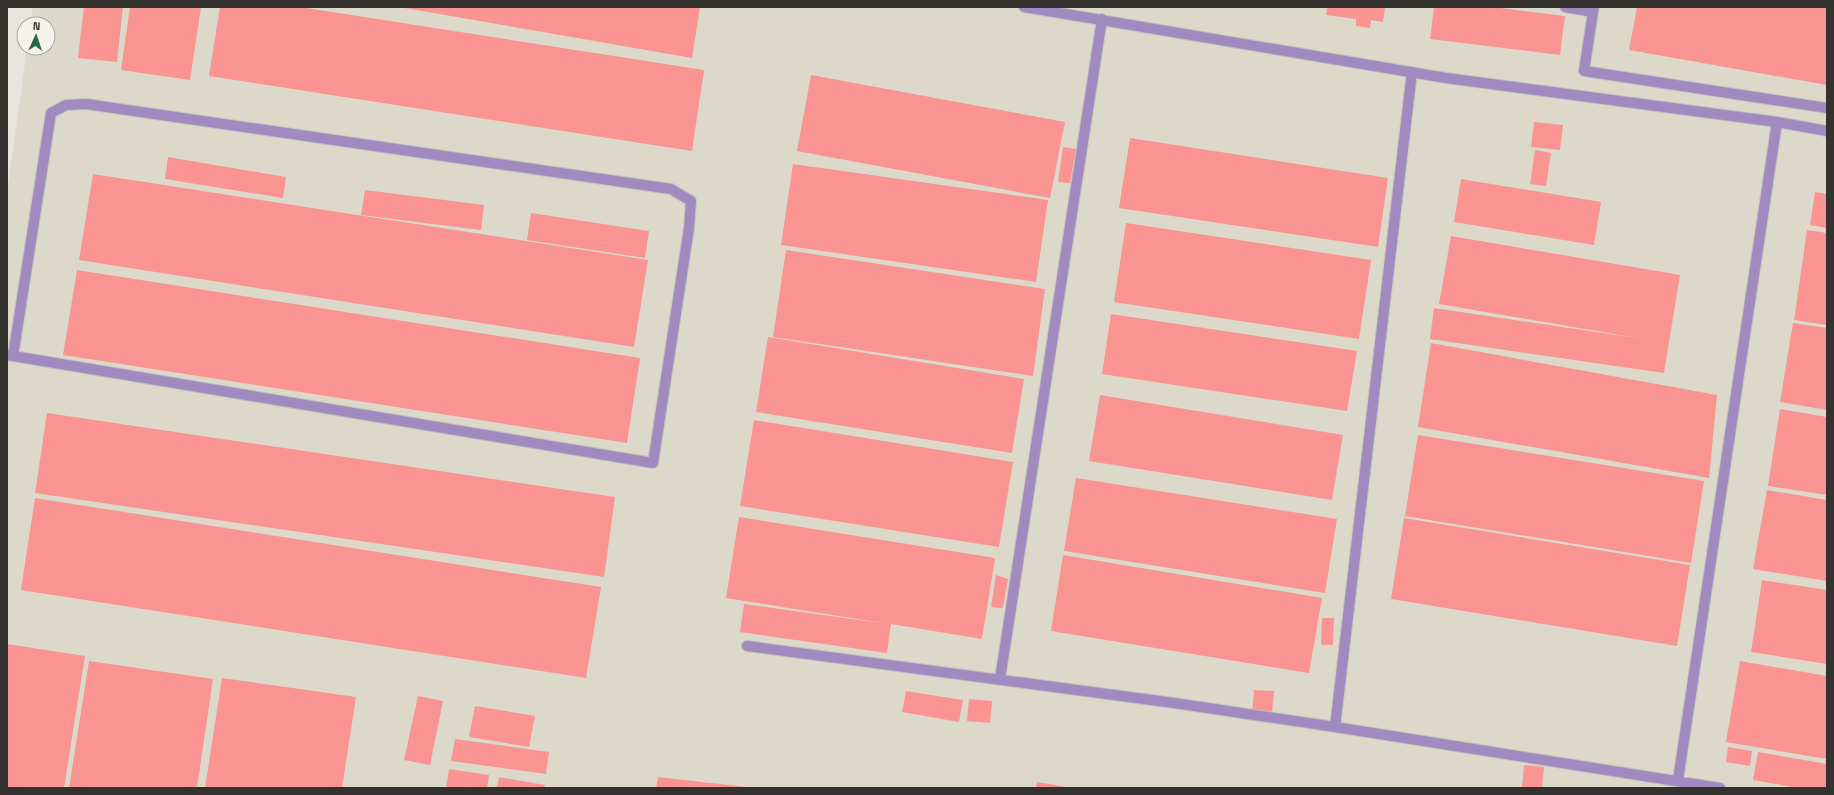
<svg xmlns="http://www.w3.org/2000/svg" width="1834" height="795" font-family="'Space Grotesk',sans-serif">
	<rect width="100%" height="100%" fill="#e7e5dd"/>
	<path fill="#ddd9ca" d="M 33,7 L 1827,7 L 1827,788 L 7,788 L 7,192 L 27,48 L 48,48 L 48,24 L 30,24 Z"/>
	<path fill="#f99492" d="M 84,7 L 123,7 L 117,62 L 78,58 Z
		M 130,7 L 201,7 L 190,80 L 121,70 Z
		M 220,7 L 300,7 L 704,70 L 692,151 L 209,76 Z
		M 399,7 L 700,7 L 692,58 Z
		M 1327,7 L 1385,7 L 1383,22 L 1371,20 L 1370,28 L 1356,26 L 1356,19 L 1326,15 Z
		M 1434,7 L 1493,7 L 1565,16 L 1560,55 L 1430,39 Z
		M 1637,7 L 1827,7 L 1827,85 L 1629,50 Z
		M 811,75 L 1065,122 L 1050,198 L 797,151 Z
		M 1534,122 L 1563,125 L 1560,150 L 1531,147 Z
		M 1130,138 L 1388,178 L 1378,247 L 1119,208 Z
		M 1063,147 L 1076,149 L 1070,183 L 1058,182 Z
		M 1535,150 L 1551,153 L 1546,186 L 1530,184 Z
		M 168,157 L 286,177 L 283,198 L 165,179 Z
		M 793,164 L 1048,200 L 1036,282 L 781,245 Z
		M 93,174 L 648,260 L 634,347 L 79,260 Z
		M 1461,179 L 1601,202 L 1594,245 L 1454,222 Z
		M 365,190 L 484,205 L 481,230 L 361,215 Z
		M 1815,192 L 1827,194 L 1827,228 L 1810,225 Z
		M 531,213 L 649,231 L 645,258 L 527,240 Z
		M 1126,223 L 1371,260 L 1359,339 L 1114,302 Z
		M 1807,230 L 1827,233 L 1827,325 L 1794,320 Z
		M 1451,236 L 1680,275 L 1664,373 L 1430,339 L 1434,308 L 1643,339 L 1439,304 Z
		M 786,250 L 1045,289 L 1033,376 L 773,337 Z
		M 77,270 L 640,358 L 627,443 L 63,355 Z
		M 1111,314 L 1357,351 L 1347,411 L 1102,374 Z
		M 1793,323 L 1827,328 L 1827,410 L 1780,402 Z
		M 768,337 L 1024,379 L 1012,453 L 756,412 Z
		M 1431,343 L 1717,395 L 1709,478 L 1418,427 Z
		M 1100,395 L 1343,435 L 1332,500 L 1089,461 Z
		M 1780,409 L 1827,417 L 1827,495 L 1768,486 Z
		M 47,413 L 615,497 L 604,577 L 35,493 Z
		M 754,420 L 1013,462 L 999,547 L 740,506 Z
		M 1418,435 L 1704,481 L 1691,563 L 1405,516 Z
		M 1076,478 L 1337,519 L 1325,593 L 1064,551 Z
		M 1767,490 L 1827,500 L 1827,581 L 1753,569 Z
		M 35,498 L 601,587 L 586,678 L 21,590 Z
		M 739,517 L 995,558 L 982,639 L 891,624 L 887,653 L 740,632 L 744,604 L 888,624 L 726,598 Z
		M 1404,518 L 1690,565 L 1677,646 L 1391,599 Z
		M 1063,555 L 1322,598 L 1309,673 L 1051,631 Z
		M 996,575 L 1008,579 L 1003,608 L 991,607 Z
		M 1762,580 L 1827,590 L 1827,664 L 1751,652 Z
		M 1322,618 L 1334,618 L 1333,645 L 1321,645 Z
		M 7,644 L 85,656 L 64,788 L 7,788 Z
		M 89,661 L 213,679 L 197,788 L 69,788 Z
		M 1740,661 L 1827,676 L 1827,759 L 1726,742 Z
		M 222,678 L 356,697 L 342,788 L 205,788 Z
		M 1254,690 L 1274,691 L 1272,715 L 1252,714 Z
		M 906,691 L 963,700 L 959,722 L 902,712 Z
		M 418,696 L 443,701 L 430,765 L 404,760 Z
		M 969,699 L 992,701 L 990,723 L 967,721 Z
		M 475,706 L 535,716 L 529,747 L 469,737 Z
		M 455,739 L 549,752 L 546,774 L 451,761 Z
		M 1728,747 L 1752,751 L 1750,766 L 1726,762 Z
		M 1758,752 L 1827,764 L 1827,788 L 1798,788 L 1753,780 Z
		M 1524,765 L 1544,767 L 1542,788 L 1522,788 Z
		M 449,769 L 489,775 L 487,788 L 446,788 Z
		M 499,777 L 545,785 L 544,788 L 497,788 Z
		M 658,777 L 746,787 L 746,788 L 656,788 Z
		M 1037,782 L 1067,787 L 1067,788 L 1036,788 Z"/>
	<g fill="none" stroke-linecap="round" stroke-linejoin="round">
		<defs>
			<path id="minor" d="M 1024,7 L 1446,78 L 1777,122 L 1827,131
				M 1565,7 L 1593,12 L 1594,7
				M 1593,12 L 1584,71 L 1827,108
				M 7,355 L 13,356 L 653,463 L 689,228 L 691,201 L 671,189 L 86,104 L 66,105 L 51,113 L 13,356
				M 747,646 L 1174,703 L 1335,727 L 1720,788
				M 1000,679 L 1102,19
				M 1335,727 L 1412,72
				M 1678,780 L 1777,122"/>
		</defs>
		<use href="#minor" stroke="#c3c1ba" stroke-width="12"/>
		<use href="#minor" stroke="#a08ac0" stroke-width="10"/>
	</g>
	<rect width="1834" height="795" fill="none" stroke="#33322f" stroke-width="16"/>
	<g transform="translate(36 36) rotate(3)"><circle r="19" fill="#f4f2ea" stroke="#a7a59f"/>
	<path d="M0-3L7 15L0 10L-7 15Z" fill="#2c664f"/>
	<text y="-6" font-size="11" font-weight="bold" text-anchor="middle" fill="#33322f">N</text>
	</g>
</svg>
